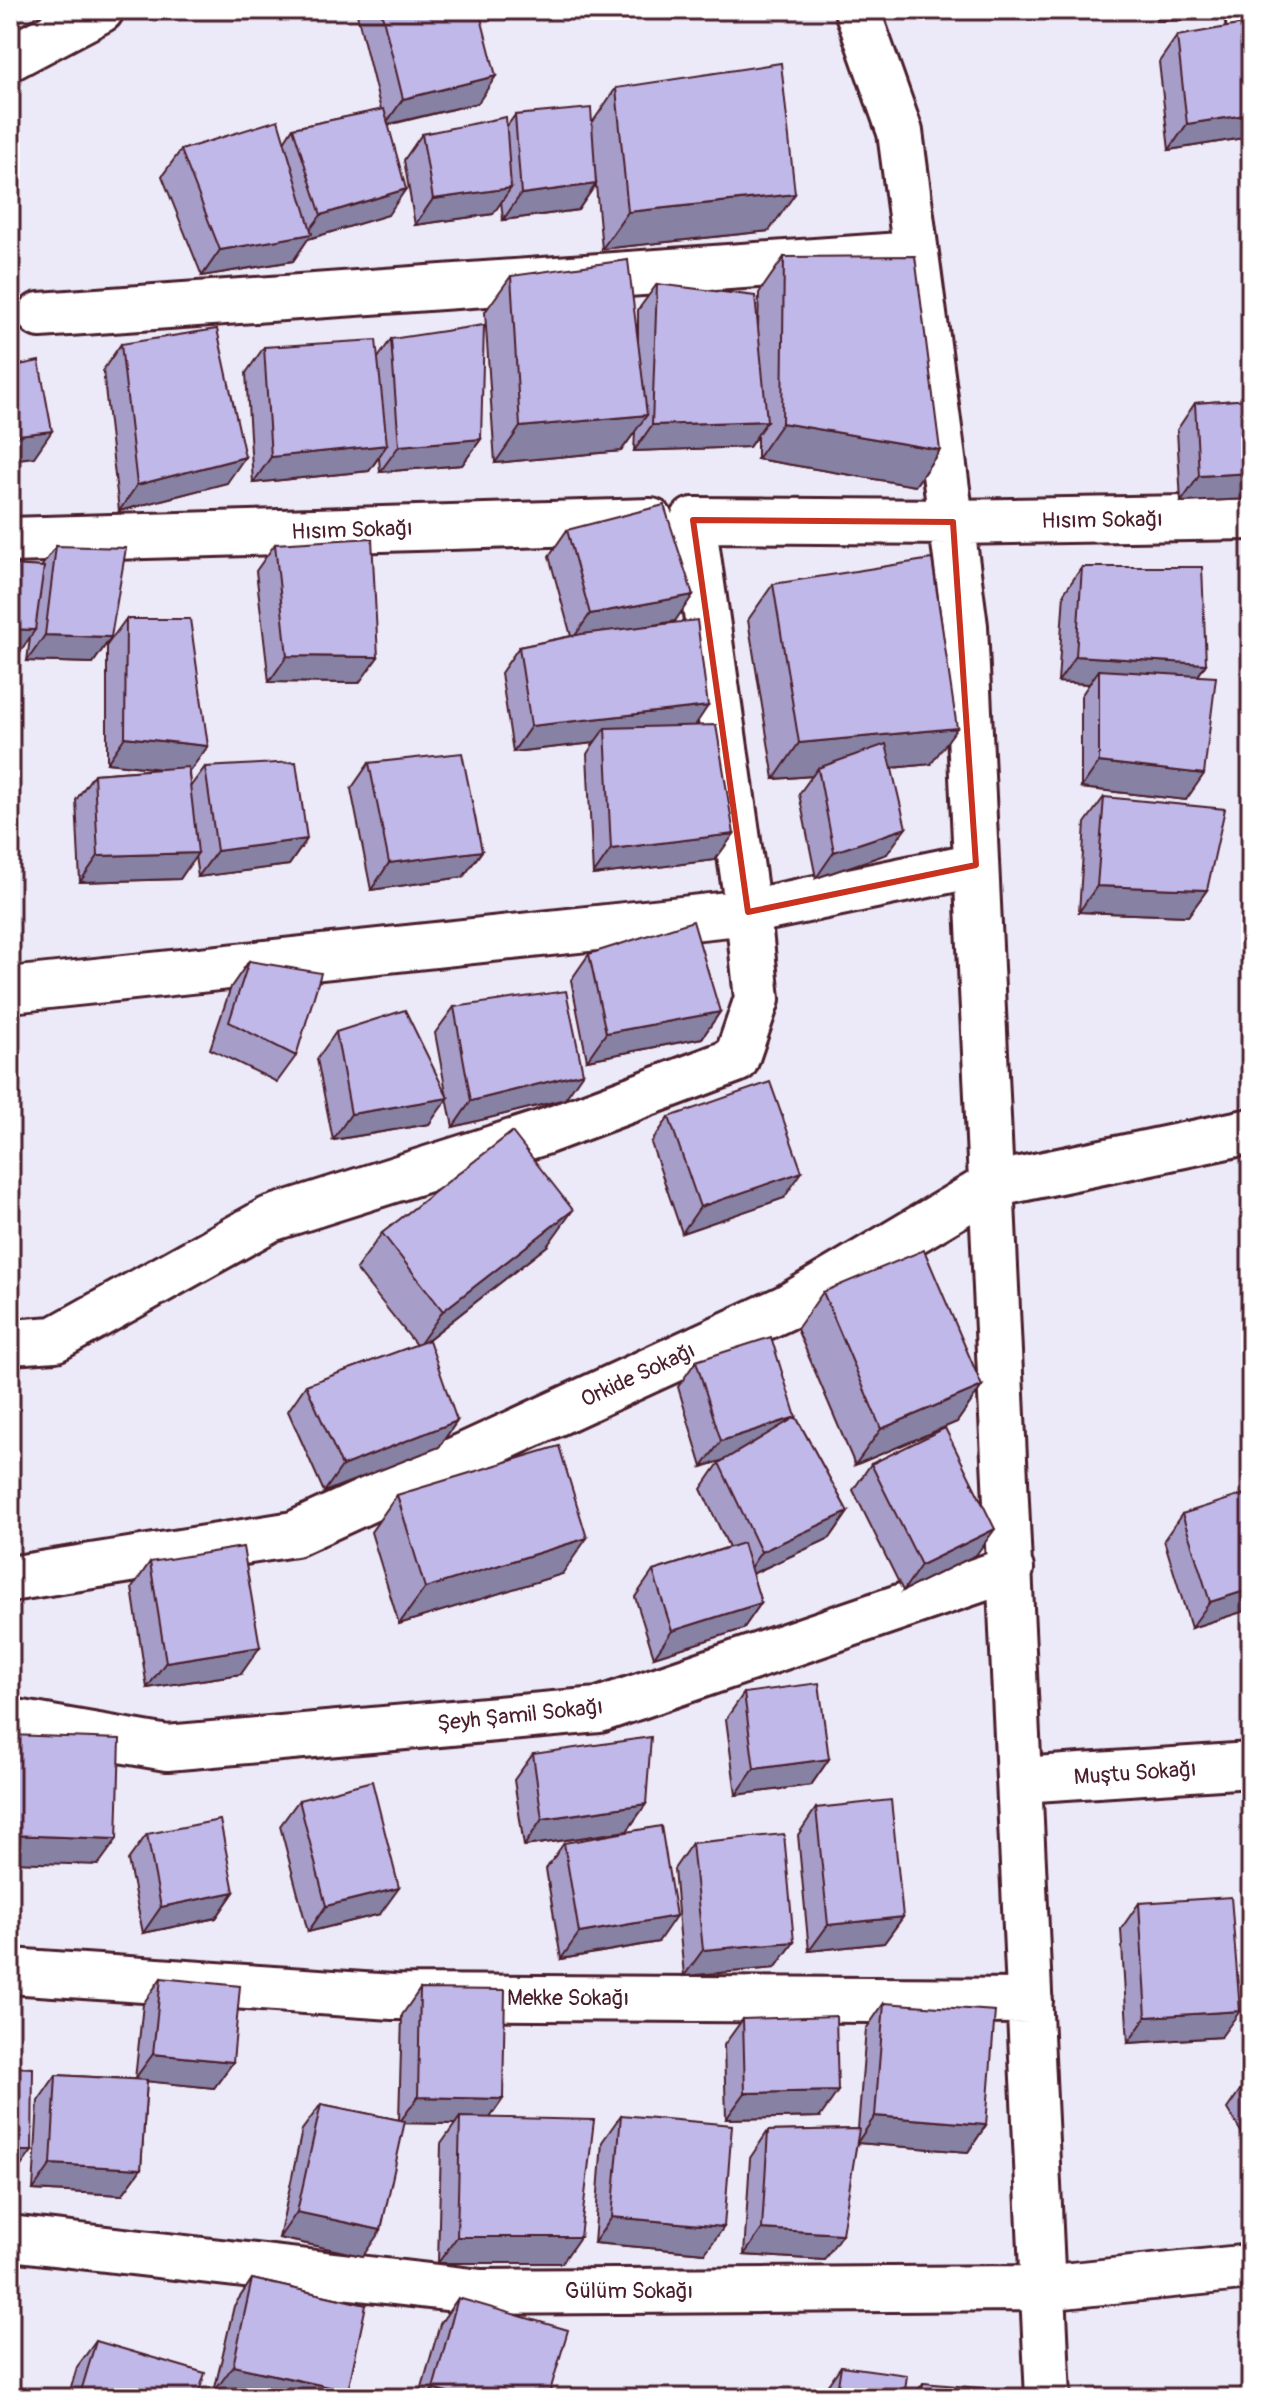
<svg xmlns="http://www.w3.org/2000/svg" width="1261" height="2408" font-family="Pangolin,sans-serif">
	<rect width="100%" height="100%" fill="#eceaf9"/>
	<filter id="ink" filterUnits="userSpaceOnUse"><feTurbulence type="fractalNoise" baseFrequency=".0125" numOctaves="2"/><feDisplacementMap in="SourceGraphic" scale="16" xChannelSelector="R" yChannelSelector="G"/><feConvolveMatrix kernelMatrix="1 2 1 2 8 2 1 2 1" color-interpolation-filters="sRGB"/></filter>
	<g filter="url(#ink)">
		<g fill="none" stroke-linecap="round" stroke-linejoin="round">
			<defs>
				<path id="minor" d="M 857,10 L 900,132 L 965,626 L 1048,2398
					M 1248,10 L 1251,45
					M 10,58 L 101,10
					M 40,315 L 915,254
					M 10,540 L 651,521
					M 10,990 L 748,912 L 693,520 L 953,522 L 1251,517
					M 10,1342 L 55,1339 L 270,1219 L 544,1132 L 736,1060 L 757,999 L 748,912 L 976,865
					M 10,1579 L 294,1534 L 787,1307 L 992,1185 L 1251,1131
					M 10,1721 L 167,1748 L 599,1710 L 1011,1569
					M 1020,1780 L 1251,1765
					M 10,1971 L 393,1997 L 1030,2001
					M 10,2238 L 481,2292 L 1043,2288 L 1251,2267"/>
			</defs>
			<use href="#minor" stroke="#4a1f2b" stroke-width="50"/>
			<use href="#minor" stroke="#fff" stroke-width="44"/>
		</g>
		<path fill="#a69ec9" stroke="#4a1f2b" stroke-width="2" d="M 360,10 L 479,10 L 478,103 L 388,125 L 388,215 L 308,239 L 293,261 L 202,276 L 162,176 L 181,150 L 284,142 L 293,128 L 381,110 L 357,14 Z
			M 1155,10 L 1225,10 L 1218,19 L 1156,21 Z
			M 1177,36 L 1243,138 L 1169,150 L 1159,62 Z
			M 616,88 L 769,231 L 602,249 L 595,175 L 596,184 L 578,210 L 503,220 L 501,201 L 493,214 L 415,225 L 404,160 L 422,134 L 507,126 L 515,115 L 592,123 Z
			M 784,257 L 940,450 L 915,486 L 757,459 L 757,436 L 749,447 L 634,451 L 635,432 L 621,451 L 495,463 L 485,312 L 511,276 L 638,340 L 638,310 L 657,284 L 758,328 L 759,293 Z
			M 391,339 L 481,439 L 462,465 L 380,472 L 379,457 L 369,471 L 253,483 L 246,373 L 264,347 L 378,358 Z
			M 121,344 L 227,483 L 119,511 L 103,370 Z
			M 1251,399 L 1251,499 L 1181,502 L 1177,430 L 1195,403 Z
			M 567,530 L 675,621 L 652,625 L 694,726 L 715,860 L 593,875 L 587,754 L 594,743 L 513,752 L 501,673 L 519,647 L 571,636 L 549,556 Z
			M 275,544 L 359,683 L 269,682 L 256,571 Z
			M 56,546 L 111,637 L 93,663 L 27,661 L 30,638 L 17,656 L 10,656 L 10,565 L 41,567 Z
			M 1082,567 L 1206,664 L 1198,676 L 1186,800 L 1081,788 L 1081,696 L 1089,684 L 1058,682 L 1064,593 Z
			M 773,584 L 931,764 L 892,768 L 887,854 L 816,878 L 799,794 L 812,776 L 774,779 L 748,620 Z
			M 126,619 L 189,772 L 190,787 L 205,767 L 307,839 L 289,865 L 198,877 L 195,856 L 180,879 L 80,882 L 76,800 L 94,774 L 160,769 L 107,763 L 107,645 Z
			M 369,763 L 482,851 L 463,877 L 371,890 L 351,789 Z
			M 1104,797 L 1207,890 L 1188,916 L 1079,912 L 1085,823 Z
			M 589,954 L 720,1012 L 702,1038 L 587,1060 L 571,980 Z
			M 249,961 L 296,1056 L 277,1082 L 210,1049 L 231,987 Z
			M 454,1007 L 565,1099 L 453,1127 L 447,1098 L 429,1124 L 333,1140 L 317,1059 L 336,1032 L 447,1097 L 435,1033 Z
			M 669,1117 L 784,1198 L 682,1233 L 651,1143 Z
			M 382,1233 L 547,1246 L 425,1342 L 457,1421 L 439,1447 L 324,1492 L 288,1411 L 306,1385 L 416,1345 L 356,1269 Z
			M 823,1292 L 982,1386 L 957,1422 L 855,1465 L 797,1329 Z
			M 696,1361 L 796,1417 L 848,1512 L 830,1538 L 752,1574 L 761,1603 L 743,1629 L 654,1657 L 635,1597 L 653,1571 L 729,1547 L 701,1489 L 719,1463 L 723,1460 L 702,1467 L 678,1387 Z
			M 871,1464 L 976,1555 L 903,1591 L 853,1490 Z
			M 397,1495 L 562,1574 L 399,1624 L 371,1532 Z
			M 1182,1514 L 1251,1609 L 1191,1628 L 1164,1540 Z
			M 150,1562 L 241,1674 L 147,1688 L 132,1588 Z
			M 744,1693 L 829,1759 L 811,1785 L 736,1795 L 726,1719 Z
			M 533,1754 L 646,1804 L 627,1831 L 524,1846 L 514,1780 Z
			M 299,1800 L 380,1914 L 308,1932 L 280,1826 Z
			M 816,1808 L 903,1917 L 884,1943 L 809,1951 L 798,1835 Z
			M 147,1834 L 234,1892 L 216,1918 L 143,1933 L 128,1860 Z
			M 564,1843 L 658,1942 L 561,1959 L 546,1869 Z
			M 692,1843 L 794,1942 L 775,1968 L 684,1976 L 674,1869 Z
			M 1139,1903 L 1221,2037 L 1128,2043 L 1121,1929 Z
			M 161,1978 L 233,2062 L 214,2088 L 147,2081 L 141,2169 L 122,2195 L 33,2190 L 38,2101 L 56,2075 L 135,2079 L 143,2004 Z
			M 420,1989 L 490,2118 L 562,2263 L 438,2263 L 441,2144 L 455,2124 L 404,2123 L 363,2256 L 279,2238 L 302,2130 L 321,2104 L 399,2120 L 402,2015 Z
			M 884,2003 L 986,2125 L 968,2152 L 857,2143 L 824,2260 L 744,2255 L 750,2158 L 768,2131 L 858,2129 L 866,2029 Z
			M 743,2019 L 820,2117 L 726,2119 L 724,2045 Z
			M 1251,2079 L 1251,2148 L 1227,2109 L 1245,2083 Z
			M 621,2115 L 705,2253 L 594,2243 L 602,2142 Z
			M 252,2279 L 366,2305 L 214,2392 L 234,2306 Z
			M 458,2298 L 548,2398 L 419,2398 L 440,2324 Z
			M 96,2341 L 197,2398 L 68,2398 L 77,2367 Z
			M 841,2366 L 904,2398 L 822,2398 L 823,2392 Z
			M 923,2383 L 1002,2398 L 912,2398 Z"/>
		<path fill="#8781a4" stroke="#4a1f2b" stroke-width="2" d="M 1164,10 L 1225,10 L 1218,19 L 1156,21 Z
			M 496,76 L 478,103 L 385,125 L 403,99 Z
			M 1251,114 L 1251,127 L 1243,138 L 1169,150 L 1187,124 Z
			M 596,184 L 578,210 L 503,220 L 521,194 Z
			M 511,188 L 493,214 L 415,225 L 433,199 Z
			M 406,189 L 388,215 L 308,239 L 293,261 L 202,276 L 220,250 L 306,235 L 321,215 Z
			M 795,194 L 769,231 L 602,249 L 628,212 Z
			M 647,415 L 621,451 L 495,463 L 520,427 Z
			M 767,421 L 749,447 L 634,451 L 652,425 Z
			M 782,423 L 940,450 L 915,486 L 757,459 Z
			M 52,431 L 34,457 L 10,460 L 10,436 Z
			M 481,439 L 462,465 L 380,472 L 399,446 Z
			M 387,445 L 369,471 L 253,483 L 271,457 Z
			M 245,457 L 227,483 L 119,511 L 137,485 Z
			M 1251,473 L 1251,499 L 1181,502 L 1199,476 Z
			M 693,595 L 675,621 L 572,640 L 590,614 Z
			M 10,629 L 35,630 L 17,656 L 10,656 Z
			M 45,635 L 111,637 L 93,663 L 27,661 Z
			M 287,656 L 378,657 L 359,683 L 269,682 Z
			M 1076,656 L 1206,664 L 1188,690 L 1099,670 L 1089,684 L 1058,682 Z
			M 708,706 L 690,733 L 605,728 L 594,743 L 513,752 L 531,726 Z
			M 957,728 L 931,764 L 819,775 L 818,768 L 812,776 L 774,779 L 799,743 Z
			M 125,737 L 208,746 L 189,772 L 107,763 Z
			M 1099,762 L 1204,774 L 1186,800 L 1081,788 Z
			M 906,828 L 887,854 L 816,878 L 834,852 Z
			M 734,834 L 715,860 L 593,875 L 611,849 Z
			M 307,839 L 289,865 L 198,877 L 217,851 Z
			M 482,851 L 463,877 L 371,890 L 389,863 Z
			M 198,853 L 180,879 L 80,882 L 98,856 Z
			M 1097,886 L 1207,890 L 1188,916 L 1079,912 Z
			M 720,1012 L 702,1038 L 587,1060 L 606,1033 Z
			M 583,1073 L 565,1099 L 453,1127 L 471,1101 Z
			M 20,1087 L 10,1101 L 10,1089 Z
			M 448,1098 L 429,1124 L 333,1140 L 351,1114 Z
			M 802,1172 L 784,1198 L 682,1233 L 700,1207 Z
			M 573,1210 L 547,1246 L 417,1348 L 443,1311 Z
			M 982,1386 L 957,1422 L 855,1465 L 881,1429 Z
			M 796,1417 L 778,1443 L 702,1467 L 721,1441 Z
			M 457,1421 L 439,1447 L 324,1492 L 342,1466 Z
			M 848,1512 L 830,1538 L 743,1578 L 761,1552 Z
			M 995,1529 L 976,1555 L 903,1591 L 921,1565 Z
			M 587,1538 L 562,1574 L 399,1624 L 425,1588 Z
			M 1251,1589 L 1251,1609 L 1191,1628 L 1210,1602 Z
			M 761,1603 L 743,1629 L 654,1657 L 672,1631 Z
			M 260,1647 L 241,1674 L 147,1688 L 166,1662 Z
			M 829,1759 L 811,1785 L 736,1795 L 754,1769 Z
			M 646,1804 L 627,1831 L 524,1846 L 542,1819 Z
			M 10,1835 L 117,1839 L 98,1865 L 10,1862 Z
			M 399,1888 L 380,1914 L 308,1932 L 326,1906 Z
			M 234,1892 L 216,1918 L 143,1933 L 161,1907 Z
			M 676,1916 L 658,1942 L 561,1959 L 579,1933 Z
			M 903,1917 L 884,1943 L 809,1951 L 828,1925 Z
			M 794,1942 L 775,1968 L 684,1976 L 703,1950 Z
			M 1240,2011 L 1221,2037 L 1128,2043 L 1146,2017 Z
			M 153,2054 L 233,2062 L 214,2088 L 134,2080 Z
			M 838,2091 L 820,2117 L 726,2119 L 745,2093 Z
			M 418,2097 L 503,2099 L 485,2125 L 460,2117 L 455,2124 L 399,2123 Z
			M 875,2116 L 986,2125 L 968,2152 L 857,2143 Z
			M 10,2151 L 32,2151 L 13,2177 L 10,2177 Z
			M 51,2164 L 141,2169 L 122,2195 L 33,2190 Z
			M 297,2212 L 381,2230 L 363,2256 L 279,2238 Z
			M 612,2217 L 724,2227 L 705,2253 L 594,2243 Z
			M 762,2229 L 842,2234 L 824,2260 L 744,2255 Z
			M 457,2237 L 580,2237 L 562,2263 L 438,2263 Z
			M 233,2366 L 348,2391 L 342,2398 L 242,2398 L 214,2392 Z
			M 433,2389 L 465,2398 L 426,2398 Z"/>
		<path fill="#c1b8ea" stroke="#4a1f2b" stroke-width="2" d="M 381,10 L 479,10 L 496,76 L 403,99 Z
			M 1244,24 L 1251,60 L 1251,114 L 1187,124 L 1177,36 Z
			M 781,63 L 795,194 L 628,212 L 616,88 Z
			M 591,108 L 596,184 L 521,194 L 515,115 Z
			M 384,109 L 406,189 L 321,215 L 293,128 Z
			M 506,117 L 511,188 L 433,199 L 422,134 Z
			M 278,120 L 312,234 L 220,250 L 181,150 Z
			M 915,256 L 940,450 L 782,423 L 784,257 Z
			M 628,260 L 647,415 L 520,427 L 511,276 Z
			M 657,284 L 755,296 L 767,421 L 652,425 Z
			M 484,325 L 481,439 L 399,446 L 391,339 Z
			M 217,329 L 245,457 L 137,485 L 121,344 Z
			M 376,340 L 387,445 L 271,457 L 264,347 Z
			M 39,361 L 52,431 L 10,436 L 10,367 Z
			M 1251,399 L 1251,473 L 1199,476 L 1195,403 Z
			M 664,505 L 693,595 L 590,614 L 567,530 Z
			M 372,538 L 378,657 L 287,656 L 275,544 Z
			M 56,546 L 126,548 L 111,637 L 45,635 Z
			M 932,559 L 957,728 L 799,743 L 773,584 Z
			M 10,565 L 44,567 L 35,630 L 10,629 Z
			M 1082,567 L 1202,567 L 1206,664 L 1076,656 Z
			M 126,619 L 190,619 L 208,746 L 125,737 Z
			M 697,620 L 708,706 L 531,726 L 519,647 L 582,634 Z
			M 1099,670 L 1216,677 L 1204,774 L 1099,762 Z
			M 716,725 L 734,834 L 611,849 L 605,728 Z
			M 886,744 L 906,828 L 834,852 L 818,768 Z
			M 462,753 L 482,851 L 389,863 L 369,763 Z
			M 296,762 L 307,839 L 217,851 L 205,767 Z
			M 188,767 L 198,853 L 98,856 L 94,774 Z
			M 1104,797 L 1225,809 L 1207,890 L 1097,886 Z
			M 693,921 L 720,1012 L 606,1033 L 589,954 Z
			M 249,961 L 321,973 L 296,1056 L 229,1022 Z
			M 566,991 L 583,1073 L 471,1101 L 454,1007 Z
			M 405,1010 L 448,1098 L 351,1114 L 336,1032 Z
			M 10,1044 L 20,1087 L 10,1089 Z
			M 770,1082 L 802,1172 L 700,1207 L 669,1117 Z
			M 512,1132 L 573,1210 L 443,1311 L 382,1233 Z
			M 924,1250 L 982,1386 L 881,1429 L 823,1292 Z
			M 771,1337 L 796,1417 L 721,1441 L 696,1361 Z
			M 429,1340 L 457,1421 L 342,1466 L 306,1385 Z
			M 796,1417 L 848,1512 L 761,1552 L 719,1463 Z
			M 945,1428 L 995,1529 L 921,1565 L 871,1464 Z
			M 559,1446 L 587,1538 L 425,1588 L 397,1495 Z
			M 1251,1492 L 1251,1589 L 1210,1602 L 1182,1514 Z
			M 743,1543 L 761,1603 L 672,1631 L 653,1571 Z
			M 243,1547 L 260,1647 L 166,1662 L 150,1562 Z
			M 819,1683 L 829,1759 L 754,1769 L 744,1693 Z
			M 10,1735 L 120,1739 L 117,1839 L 10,1835 Z
			M 651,1737 L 646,1804 L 542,1819 L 533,1754 Z
			M 372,1781 L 399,1888 L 326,1906 L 299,1800 Z
			M 891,1800 L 903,1917 L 828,1925 L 816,1808 Z
			M 220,1820 L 234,1892 L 161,1907 L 147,1834 Z
			M 661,1826 L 676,1916 L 579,1933 L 564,1843 Z
			M 784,1834 L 794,1942 L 703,1950 L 692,1843 Z
			M 1231,1897 L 1240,2011 L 1146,2017 L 1139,1903 Z
			M 161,1978 L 240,1986 L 233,2062 L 153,2054 Z
			M 420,1989 L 505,1990 L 503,2099 L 418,2097 Z
			M 884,2003 L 995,2011 L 986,2125 L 875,2116 Z
			M 836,2016 L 838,2091 L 745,2093 L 743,2019 Z
			M 10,2067 L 33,2068 L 32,2151 L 10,2151 Z
			M 56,2075 L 147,2080 L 141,2169 L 51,2164 Z
			M 1251,2079 L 1251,2092 L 1245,2083 Z
			M 321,2104 L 405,2121 L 381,2230 L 297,2212 Z
			M 621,2115 L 732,2125 L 724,2227 L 612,2217 Z
			M 460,2117 L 594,2120 L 580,2237 L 457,2237 Z
			M 859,2129 L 842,2234 L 762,2229 L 768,2131 Z
			M 252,2279 L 366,2305 L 348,2391 L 233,2366 Z
			M 458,2298 L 568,2330 L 548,2398 L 465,2398 L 433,2389 Z
			M 96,2341 L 205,2373 L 197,2398 L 79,2398 Z
			M 841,2366 L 907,2375 L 904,2398 L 836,2398 Z
			M 923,2383 L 1003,2390 L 1002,2398 L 922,2398 Z"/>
	</g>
	<path fill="none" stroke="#c8321e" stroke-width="6" stroke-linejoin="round" d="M 693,520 L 953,522 L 976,865 L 748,912 Z"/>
	<g text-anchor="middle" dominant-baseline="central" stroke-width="7" stroke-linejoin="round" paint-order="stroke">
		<g font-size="22" fill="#4a1f2b" stroke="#fff">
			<text transform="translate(1102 520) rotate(-1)">Hısım Sokağı</text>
			<text transform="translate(352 530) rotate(-2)">Hısım Sokağı</text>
			<text transform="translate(638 1375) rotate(-25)">Orkide Sokağı</text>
			<text transform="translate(520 1715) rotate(-6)">Şeyh Şamil Sokağı</text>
			<text transform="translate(1135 1773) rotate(-4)">Muştu Sokağı</text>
			<text x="568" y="1998">Mekke Sokağı</text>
			<text x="629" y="2291">Gülüm Sokağı</text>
		</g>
	</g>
	<rect width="1261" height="2408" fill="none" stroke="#fff" stroke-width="40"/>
	<rect x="20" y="20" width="1221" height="2368" fill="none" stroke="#4a1f2b" stroke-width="3" filter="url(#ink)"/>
</svg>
